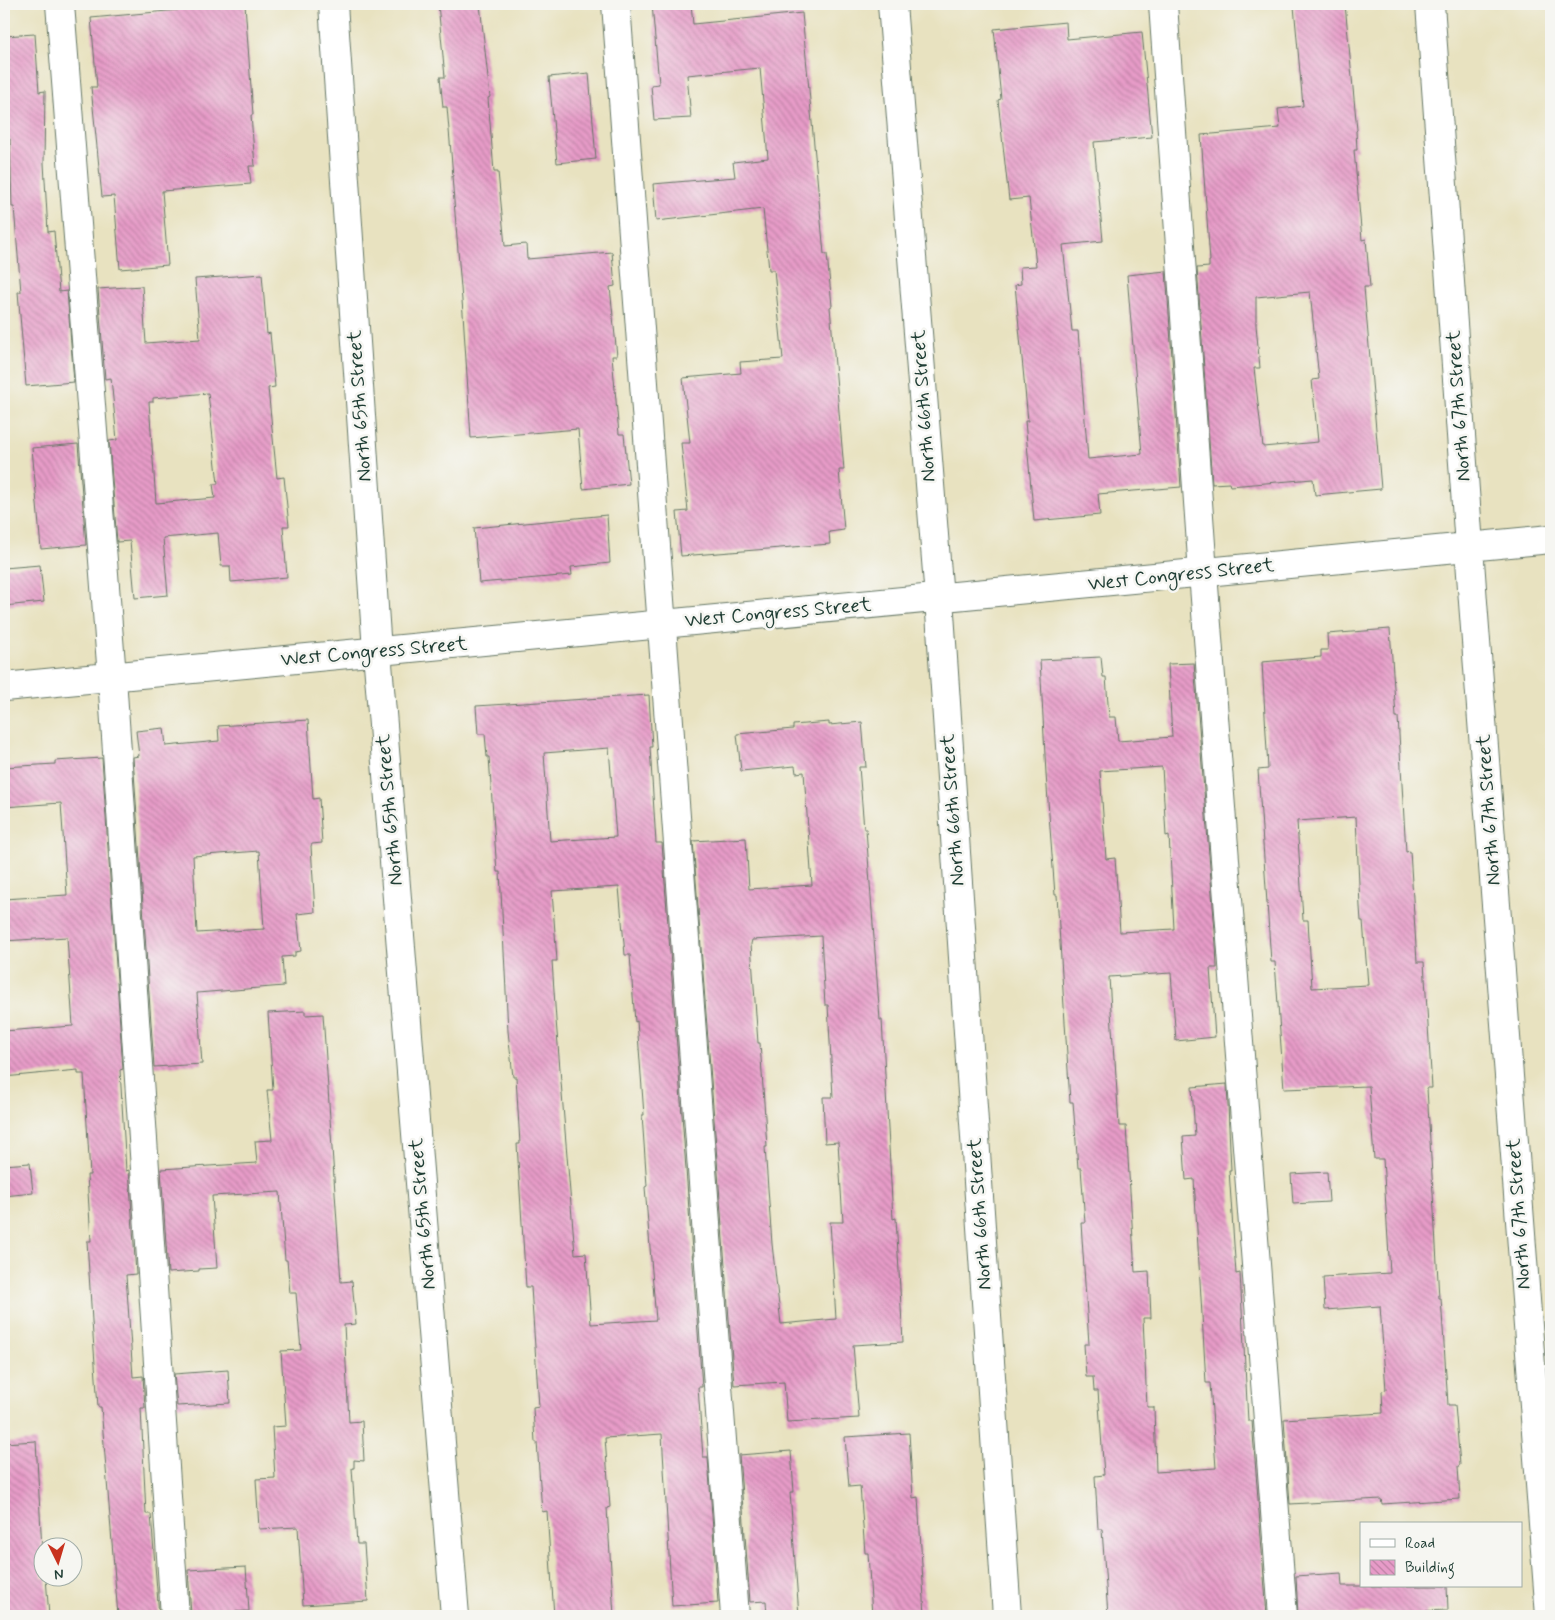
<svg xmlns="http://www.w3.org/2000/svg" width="1555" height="1620" font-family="Mynerve,sans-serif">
	<defs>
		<pattern id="building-back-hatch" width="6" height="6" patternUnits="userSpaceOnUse" patternTransform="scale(1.25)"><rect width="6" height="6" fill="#e79bc8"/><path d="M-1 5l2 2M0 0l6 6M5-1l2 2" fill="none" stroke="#bb80a3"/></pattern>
	</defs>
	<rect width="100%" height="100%" fill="#f6f6f2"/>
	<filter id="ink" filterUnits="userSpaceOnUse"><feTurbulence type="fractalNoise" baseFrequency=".02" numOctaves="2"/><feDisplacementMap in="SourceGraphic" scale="10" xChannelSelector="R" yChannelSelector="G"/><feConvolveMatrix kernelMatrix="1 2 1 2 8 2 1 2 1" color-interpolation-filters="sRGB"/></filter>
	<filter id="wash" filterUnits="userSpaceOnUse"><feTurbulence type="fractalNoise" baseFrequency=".0096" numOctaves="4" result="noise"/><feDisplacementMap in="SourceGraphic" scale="20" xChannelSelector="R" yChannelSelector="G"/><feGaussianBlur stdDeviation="1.12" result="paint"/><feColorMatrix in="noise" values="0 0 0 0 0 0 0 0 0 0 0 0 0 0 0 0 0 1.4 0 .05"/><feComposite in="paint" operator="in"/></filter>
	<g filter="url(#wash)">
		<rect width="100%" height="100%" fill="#e8e2c0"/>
		<g id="blocks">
			<path fill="url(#building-back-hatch)" fill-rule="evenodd" d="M 177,4 L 245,4 L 253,115 L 251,115 L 255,166 L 249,166 L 251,184 L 162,191 L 168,265 L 120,269 L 114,196 L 102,197 L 91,87 L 97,87 L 91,18 L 178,10 Z
				M 438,4 L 480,4 L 490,97 L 488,98 L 494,172 L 498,172 L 505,246 L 526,244 L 527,259 L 612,252 L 615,286 L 610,287 L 617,356 L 612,356 L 619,434 L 624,434 L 629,484 L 583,489 L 578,429 L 471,438 L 463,313 L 452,176 L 453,176 L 447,107 L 443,107 L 440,77 L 445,77 Z
				M 652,4 L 691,4 L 693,24 L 802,13 L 824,254 L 827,254 L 832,306 L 830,307 L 844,470 L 839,470 L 844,530 L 829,532 L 830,544 L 681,556 L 677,512 L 688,511 L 681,443 L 690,443 L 683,378 L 741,373 L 740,362 L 783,359 L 774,270 L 769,270 L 763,209 L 656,221 L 653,184 L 735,177 L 733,162 L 768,158 L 760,68 L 687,75 L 691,118 L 654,120 L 651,85 L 659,84 Z
				M 1314,4 L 1345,4 L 1357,130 L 1356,131 L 1357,150 L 1354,150 L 1362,240 L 1366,239 L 1370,287 L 1364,287 L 1381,489 L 1315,495 L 1313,479 L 1230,486 L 1229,483 L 1212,484 L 1197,268 L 1209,267 L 1209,261 L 1210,261 L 1201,135 L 1280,128 L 1278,109 L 1303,106 L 1294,6 ZM 1310,292 L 1319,379 L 1312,380 L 1318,442 L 1263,447 L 1254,368 L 1260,368 L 1256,325 L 1256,297 Z
				M 1066,22 L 1067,39 L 1142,32 L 1152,137 L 1094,142 L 1103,241 L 1063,245 L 1072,331 L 1078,331 L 1088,459 L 1142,454 L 1127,275 L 1166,271 L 1181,487 L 1098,494 L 1100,515 L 1034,521 L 1025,421 L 1028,421 L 1015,285 L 1021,284 L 1020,267 L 1036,266 L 1029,198 L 1009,200 L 998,100 L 1001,99 L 994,29 Z
				M 35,34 L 39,92 L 45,91 L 44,163 L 48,232 L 54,231 L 59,292 L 67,291 L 74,382 L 26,386 L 18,292 L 21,292 L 14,207 L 12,207 L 10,139 L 5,139 L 4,36 Z
				M 589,73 L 596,159 L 557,163 L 549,77 Z
				M 262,274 L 267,334 L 270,333 L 275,387 L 268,388 L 277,478 L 284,477 L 289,526 L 283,526 L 287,577 L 231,582 L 230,566 L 221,566 L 218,533 L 163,538 L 168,595 L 135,598 L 130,541 L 117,542 L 109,441 L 117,440 L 111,378 L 105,379 L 98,289 L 142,286 L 146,343 L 200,339 L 195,279 ZM 208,393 L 218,484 L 213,484 L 215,498 L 156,503 L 149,402 L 153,402 L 153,398 Z
				M 78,444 L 86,545 L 41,549 L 32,448 Z
				M 607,515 L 610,563 L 571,567 L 572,575 L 479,583 L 474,528 Z
				M 40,565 L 44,602 L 4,606 L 4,568 Z
				M 1390,629 L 1396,717 L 1398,717 L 1406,852 L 1410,851 L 1417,962 L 1424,962 L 1432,1088 L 1427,1088 L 1439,1298 L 1441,1298 L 1448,1405 L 1455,1405 L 1460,1465 L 1458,1466 L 1460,1499 L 1382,1504 L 1381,1499 L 1290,1504 L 1284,1419 L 1383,1413 L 1382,1391 L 1386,1390 L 1380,1306 L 1325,1310 L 1323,1277 L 1390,1273 L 1383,1159 L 1374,1159 L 1369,1086 L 1284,1089 L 1275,962 L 1271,962 L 1258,770 L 1268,769 L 1262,662 L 1321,657 L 1321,650 L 1328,650 L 1327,634 ZM 1356,817 L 1360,907 L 1361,921 L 1363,921 L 1368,985 L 1312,988 L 1308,920 L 1303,920 L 1297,821 Z
				M 1101,657 L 1103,677 L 1106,677 L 1109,717 L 1116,717 L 1118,741 L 1172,737 L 1168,664 L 1194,663 L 1216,944 L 1217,968 L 1210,968 L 1215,1037 L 1176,1041 L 1171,973 L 1109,977 L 1114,1060 L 1115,1060 L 1119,1126 L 1126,1126 L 1135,1272 L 1149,1271 L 1151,1318 L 1143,1318 L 1147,1407 L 1154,1407 L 1156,1472 L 1216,1468 L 1210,1383 L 1206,1383 L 1194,1179 L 1186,1180 L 1183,1137 L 1195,1136 L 1192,1087 L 1227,1084 L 1231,1170 L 1229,1170 L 1236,1274 L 1240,1273 L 1248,1421 L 1252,1421 L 1267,1616 L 1108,1616 L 1102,1529 L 1098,1529 L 1095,1476 L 1104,1475 L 1098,1391 L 1094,1391 L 1093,1377 L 1086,1377 L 1084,1344 L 1089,1344 L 1081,1223 L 1085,1223 L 1081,1168 L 1078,1168 L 1073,1102 L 1070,1102 L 1057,895 L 1055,895 L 1046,774 L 1040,660 ZM 1162,767 L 1166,836 L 1169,835 L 1174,929 L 1120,932 L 1115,858 L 1106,859 L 1100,771 Z
				M 649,695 L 652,747 L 650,747 L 656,843 L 662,843 L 702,1387 L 698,1387 L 703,1457 L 708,1457 L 718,1603 L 672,1606 L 662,1434 L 605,1438 L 610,1507 L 607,1508 L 614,1616 L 554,1616 L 547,1511 L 542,1512 L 537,1442 L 535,1442 L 533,1408 L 539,1407 L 531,1287 L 526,1287 L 517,1144 L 520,1144 L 516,1077 L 513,1077 L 508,1031 L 500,872 L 497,872 L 489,757 L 487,757 L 485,734 L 478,734 L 476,706 ZM 609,748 L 616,837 L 550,841 L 544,753 ZM 619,887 L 625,955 L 630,955 L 635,1022 L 637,1021 L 644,1115 L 642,1115 L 647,1186 L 645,1187 L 656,1320 L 591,1324 L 586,1253 L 575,1254 L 556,1020 L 552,961 L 557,961 L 552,891 Z
				M 308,720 L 313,799 L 319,798 L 322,843 L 312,844 L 311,846 L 315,912 L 297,914 L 301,951 L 295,952 L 295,956 L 282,957 L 284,986 L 197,993 L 202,1064 L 154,1067 L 133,757 L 139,756 L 136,731 L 164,728 L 166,746 L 219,741 L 218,726 ZM 259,851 L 264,929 L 197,933 L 193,856 Z
				M 829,722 L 829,725 L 862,722 L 866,767 L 859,767 L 864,829 L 866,829 L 880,1020 L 882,1020 L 883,1038 L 893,1219 L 896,1218 L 903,1342 L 853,1345 L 859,1418 L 787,1422 L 784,1382 L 734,1385 L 693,841 L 746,838 L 749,889 L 812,885 L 804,772 L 796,773 L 795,766 L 741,771 L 737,734 L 793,729 L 793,725 ZM 821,936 L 825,1005 L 828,1005 L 833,1097 L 823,1097 L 825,1143 L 838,1142 L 843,1222 L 830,1222 L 836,1319 L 781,1324 L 772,1244 L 765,1147 L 767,1147 L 760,1043 L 758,1043 L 751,944 L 752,940 Z
				M 102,758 L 123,1069 L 120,1070 L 126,1171 L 129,1170 L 136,1274 L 126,1275 L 133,1377 L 143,1376 L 145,1408 L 141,1408 L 146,1514 L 151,1514 L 159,1616 L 118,1616 L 101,1407 L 98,1407 L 92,1321 L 87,1241 L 91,1241 L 87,1175 L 90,1175 L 84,1074 L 78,1074 L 78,1070 L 4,1077 L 4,1031 L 73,1026 L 67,937 L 4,941 L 4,899 L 67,895 L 61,803 L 4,807 L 4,767 L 55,764 L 55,761 Z
				M 305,1011 L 305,1015 L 323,1014 L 341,1282 L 352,1281 L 356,1324 L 344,1325 L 349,1422 L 362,1421 L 364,1461 L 354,1460 L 354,1468 L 352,1468 L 357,1544 L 364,1544 L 368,1601 L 303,1605 L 298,1527 L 259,1529 L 256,1479 L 275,1478 L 272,1427 L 286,1426 L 281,1351 L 301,1350 L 296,1293 L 290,1293 L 287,1260 L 285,1260 L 280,1192 L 212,1196 L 217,1268 L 199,1269 L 199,1271 L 168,1273 L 161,1169 L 257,1163 L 255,1141 L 272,1140 L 267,1090 L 273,1090 L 268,1013 Z
				M 30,1163 L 33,1193 L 4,1196 L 4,1165 Z
				M 1327,1172 L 1329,1202 L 1293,1204 L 1291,1174 Z
				M 228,1370 L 230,1403 L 177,1406 L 174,1374 Z
				M 909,1433 L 913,1498 L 918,1497 L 925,1616 L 872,1616 L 868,1553 L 865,1553 L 860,1486 L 849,1487 L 845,1437 Z
				M 36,1441 L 42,1549 L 42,1578 L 46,1578 L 49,1616 L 4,1616 L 4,1443 Z
				M 791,1451 L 794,1492 L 790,1492 L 799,1616 L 767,1616 L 766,1601 L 750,1602 L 739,1455 Z
				M 246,1567 L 249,1611 L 191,1614 L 188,1570 Z
				M 1341,1573 L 1342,1586 L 1447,1586 L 1448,1610 L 1426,1611 L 1426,1616 L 1384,1616 L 1384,1613 L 1298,1616 L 1296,1576 Z"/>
		</g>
	</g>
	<g filter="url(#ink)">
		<use href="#blocks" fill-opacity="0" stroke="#657765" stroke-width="1"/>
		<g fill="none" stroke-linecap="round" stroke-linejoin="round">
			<defs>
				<path id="minor" d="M 60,4 L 112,677 L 175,1616
					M 333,4 L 377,651 L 455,1616
					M 616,4 L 735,1616
					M 892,4 L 939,598 L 1007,1616
					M 1163,4 L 1203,573 L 1283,1616
					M 1430,4 L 1473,602 L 1550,1616
					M 4,687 L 1551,539"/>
			</defs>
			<use href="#minor" stroke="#657765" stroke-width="30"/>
			<use href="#minor" stroke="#fff" stroke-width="28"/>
		</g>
	</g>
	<g text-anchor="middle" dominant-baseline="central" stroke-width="5" stroke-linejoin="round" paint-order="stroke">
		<g font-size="20" fill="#1f3d34" stroke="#f6f6f2">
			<text transform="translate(360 406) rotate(-94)">North 65th Street</text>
			<text transform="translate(924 406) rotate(-94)">North 66th Street</text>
			<text transform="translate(1459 406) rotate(-94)">North 67th Street</text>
			<text transform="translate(1181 575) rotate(-6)">West Congress Street</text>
			<text transform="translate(778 613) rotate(-5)">West Congress Street</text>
			<text transform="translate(374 652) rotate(-5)">West Congress Street</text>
			<text transform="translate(390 810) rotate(-95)">North 65th Street</text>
			<text transform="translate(953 810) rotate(-94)">North 66th Street</text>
			<text transform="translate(1489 810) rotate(-94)">North 67th Street</text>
			<text transform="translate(423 1214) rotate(-95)">North 65th Street</text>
			<text transform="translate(980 1214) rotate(-94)">North 66th Street</text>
			<text transform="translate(1519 1214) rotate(-94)">North 67th Street</text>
		</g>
	</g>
	<rect width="1555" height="1620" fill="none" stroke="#f6f6f2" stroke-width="20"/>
	<rect x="1360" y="1522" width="162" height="65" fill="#f6f6f2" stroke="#a0aca6"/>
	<rect x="1370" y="1539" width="25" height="8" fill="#ffffff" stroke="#a0aca6"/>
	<text x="1405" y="1548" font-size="15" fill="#1f3d34">Road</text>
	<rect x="1370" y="1560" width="25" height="15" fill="url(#building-back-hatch)" stroke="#a0aca6"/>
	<text x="1405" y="1572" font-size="15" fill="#1f3d34">Building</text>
	<g transform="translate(58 1562) rotate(175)"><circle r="24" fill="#f6f6f2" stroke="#a0aca6"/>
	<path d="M0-4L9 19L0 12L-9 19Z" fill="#c8321e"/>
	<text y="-8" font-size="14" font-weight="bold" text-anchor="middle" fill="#1f3d34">N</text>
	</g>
</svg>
